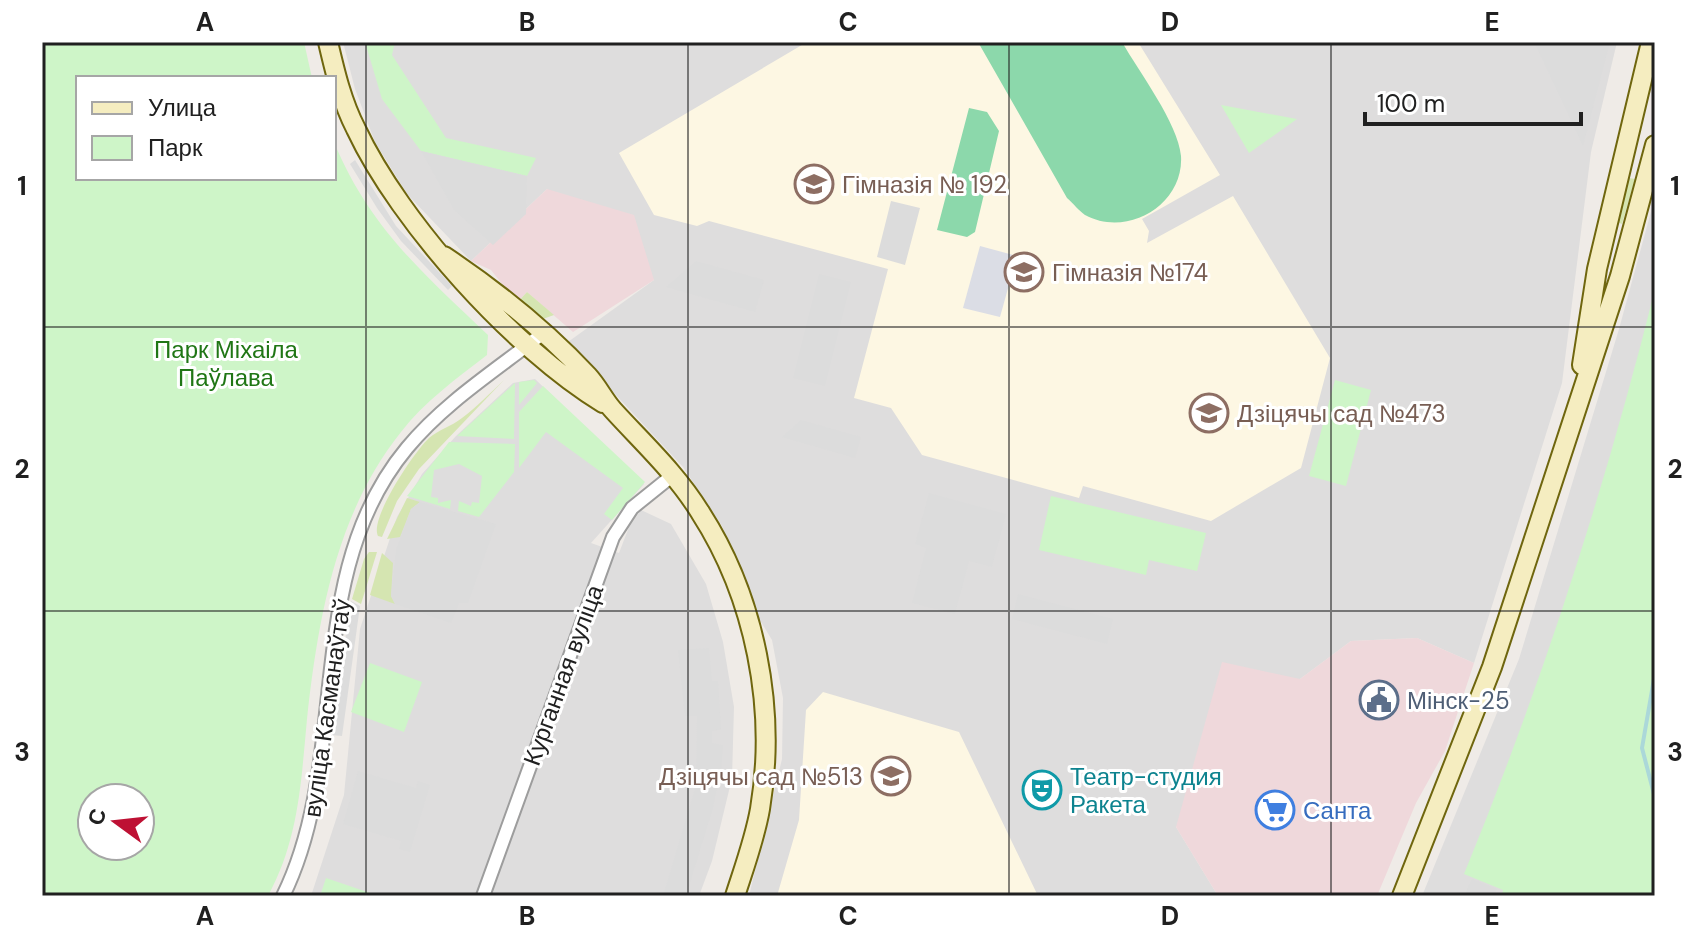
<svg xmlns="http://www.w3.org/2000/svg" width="1697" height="938" font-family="'DM Sans',sans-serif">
	<rect width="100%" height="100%" fill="#efebe7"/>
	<path fill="#dedddd" d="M 343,42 L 1617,42 L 1591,152 L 1562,383 L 1474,663 L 1417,638 L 1351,641 L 1300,679 L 1176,827 L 1218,896 L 749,896 L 782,759 L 783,698 L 772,640 L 758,617 L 722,526 L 683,467 L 615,394 L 561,347 L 654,280 L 547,189 L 471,261 L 407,194 L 375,142 L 355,89 Z
		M 1655,197 L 1655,896 L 1422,896 L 1519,659 L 1619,329 Z
		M 535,379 L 644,484 L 591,543 L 619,553 L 629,527 L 641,510 L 671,524 L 706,584 L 723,642 L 734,707 L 732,778 L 712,861 L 699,896 L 311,896 L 344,795 L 360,629 L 397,517 L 422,474 L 456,436 L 513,383 Z"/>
	<path fill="#efd8db" d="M 547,189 L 634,215 L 654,280 L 573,332 L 527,292 L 517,303 L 491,270 L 471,261 Z
		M 1417,638 L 1474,663 L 1445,751 L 1416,803 L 1377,896 L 1218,896 L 1176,827 L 1222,662 L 1300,679 L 1351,641 Z"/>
	<path fill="#fdf7e3" d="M 807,42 L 1138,42 L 1220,175 L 1142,219 L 1149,231 L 1147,243 L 1233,196 L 1330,358 L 1301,468 L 1211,521 L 1083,486 L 1079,498 L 922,455 L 891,408 L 854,398 L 888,269 L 709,221 L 697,226 L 654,215 L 619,153 Z
		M 823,692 L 959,732 L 1038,896 L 777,896 L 799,820 L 806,710 Z"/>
	<path fill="#d5e5b1" d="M 1629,178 L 1635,179 L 1622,224 L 1617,222 Z
		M 527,292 L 554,315 L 540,320 L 517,303 Z
		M 504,380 L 419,469 L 397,501 L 382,537 L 378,536 C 369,519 414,452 429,438 C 438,430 452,426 462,418 C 477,407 490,393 504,380 Z
		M 407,498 L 420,502 L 411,509 L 400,537 L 387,539 Z
		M 369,552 L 377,552 L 361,604 L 352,599 L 364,559 Z
		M 382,553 L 393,563 L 391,596 L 395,604 L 370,595 Z"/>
	<path fill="#cef5c8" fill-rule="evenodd" d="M 42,42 L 304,42 L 312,78 L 78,78 L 78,178 L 334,178 L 334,142 C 369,227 423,273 488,335 L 487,355 C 457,378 424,402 401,432 C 336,513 318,619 307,719 C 301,782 299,839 268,896 L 42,896 ZM 92,798 L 140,798 L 140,846 L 92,846 Z
		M 365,42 L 395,42 L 392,55 L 446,138 L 536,158 L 527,176 L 421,151 L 382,99 Z
		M 1221,105 L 1297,119 L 1249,153 Z
		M 1655,289 L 1655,896 L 1502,896 L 1503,890 L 1464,874 C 1542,684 1605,489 1655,289 Z
		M 534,380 L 537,383 L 519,405 L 519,382 Z
		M 1335,380 L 1371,390 L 1346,486 L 1309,476 Z
		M 515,383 L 514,439 L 457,436 Z
		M 543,386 L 645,482 L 612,520 L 604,514 L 623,488 L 546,432 L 519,468 L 519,412 Z
		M 449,442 L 515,444 L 514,472 L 479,517 L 458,511 L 459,501 L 471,506 L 472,502 L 479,503 L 482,476 L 459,464 L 434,470 L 431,497 L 438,498 L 438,503 L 451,500 L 450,509 L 407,496 Z
		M 1051,496 L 1206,533 L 1197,571 L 1149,560 L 1146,575 L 1039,550 Z
		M 370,663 L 422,682 L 404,732 L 351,712 Z
		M 326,878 L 379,896 L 380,896 L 320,896 Z"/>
	<path fill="#8cd8ab" d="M 978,42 L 1122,42 C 1139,72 1178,123 1181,156 C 1184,205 1127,238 1085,215 C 1079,211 1073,203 1067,198 Z
		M 969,108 L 987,112 L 999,131 L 975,232 L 967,237 L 937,230 Z"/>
	<path fill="#dcdcdc" d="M 1536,42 L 1610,42 L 1583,146 L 1536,46 Z
		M 421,151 L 527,176 L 526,214 L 493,245 L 454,210 Z
		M 355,160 L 396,226 L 452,286 L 448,290 L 401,241 L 377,208 L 350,164 Z
		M 891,201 L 920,208 L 905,265 L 877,257 Z
		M 696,261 L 764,280 L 755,312 L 666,287 Z
		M 819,274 L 851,282 L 825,386 L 793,378 Z
		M 801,420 L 861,437 L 855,458 L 782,437 Z
		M 929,493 L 1006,514 L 992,567 L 969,561 L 955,614 L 912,603 L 926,548 L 915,544 Z
		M 420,502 L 496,524 L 468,603 L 459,603 L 451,623 L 395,604 L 391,596 L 396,550 L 411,509 Z
		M 1018,594 L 1113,619 L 1107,644 L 1012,619 Z
		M 351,601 L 360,606 L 342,736 L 331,735 Z
		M 709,648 L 712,681 L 718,681 L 721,729 L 712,731 L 712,743 L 723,745 L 721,769 L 713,808 L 686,896 L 663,896 L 696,785 L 697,716 L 685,716 L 678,650 Z
		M 358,771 L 416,788 L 418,781 L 430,785 L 410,852 L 399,849 L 401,841 L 343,824 Z
		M 1472,879 L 1497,889 L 1494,896 L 1464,896 Z"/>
	<path fill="#dbdde5" d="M 980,246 L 1017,256 L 1000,317 L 963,308 Z"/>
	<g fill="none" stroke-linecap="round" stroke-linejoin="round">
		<path stroke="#abd8d9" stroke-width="4" d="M 1655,673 L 1642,748 L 1655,798"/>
		<defs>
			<path id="street" d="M 283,896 C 352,756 301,575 407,448 C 444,403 496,370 542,334
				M 483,896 L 613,537 L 632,508 L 673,475"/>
			<path id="secondary" d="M 328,42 C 335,72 342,102 356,129 C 400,223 515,350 603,403
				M 444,256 C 495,290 546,331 588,376 C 598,387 604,400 613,410 C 643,443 676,473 700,512 C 755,597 777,708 760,809 C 755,838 744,868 735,896
				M 1582,365 L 1597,269 L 1651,42
				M 1402,896 L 1492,667 L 1620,276 L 1655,145"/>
		</defs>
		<use href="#street" stroke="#9d9d9d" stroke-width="16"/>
		<use href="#secondary" stroke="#6f660e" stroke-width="22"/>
		<use href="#street" stroke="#fff" stroke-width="12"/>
		<use href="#secondary" stroke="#f5edc0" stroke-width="18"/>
	</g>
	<path fill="none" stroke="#202020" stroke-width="2" stroke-opacity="0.55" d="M 366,42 L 366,896M 688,42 L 688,896M 1009,42 L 1009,896M 1331,42 L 1331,896M 42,327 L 1655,327M 42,611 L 1655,611"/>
	<defs>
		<symbol id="school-ring" viewBox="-11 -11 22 22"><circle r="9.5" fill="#fff" stroke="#8d6e63" stroke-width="1.5"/><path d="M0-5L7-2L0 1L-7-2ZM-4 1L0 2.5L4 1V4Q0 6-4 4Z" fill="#8d6e63"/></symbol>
		<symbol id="civic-ring" viewBox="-11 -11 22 22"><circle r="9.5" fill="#fff" stroke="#5c6f8a" stroke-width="1.5"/><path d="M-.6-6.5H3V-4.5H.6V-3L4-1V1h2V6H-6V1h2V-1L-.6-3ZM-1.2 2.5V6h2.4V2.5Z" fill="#5c6f8a"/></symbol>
		<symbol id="theatre-ring" viewBox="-11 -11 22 22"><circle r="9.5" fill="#fff" stroke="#0f9aa8" stroke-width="1.5"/><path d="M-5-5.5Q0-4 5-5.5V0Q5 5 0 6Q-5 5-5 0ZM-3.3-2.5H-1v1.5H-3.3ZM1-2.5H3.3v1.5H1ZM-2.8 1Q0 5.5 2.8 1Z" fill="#0f9aa8"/></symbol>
		<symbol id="supermarket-ring" viewBox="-11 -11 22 22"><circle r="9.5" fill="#fff" stroke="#3f7fe0" stroke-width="1.5"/><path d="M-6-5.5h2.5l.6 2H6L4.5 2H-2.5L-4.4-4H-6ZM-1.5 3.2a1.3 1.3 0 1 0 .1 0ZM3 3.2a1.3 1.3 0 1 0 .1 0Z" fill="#3f7fe0"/></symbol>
	</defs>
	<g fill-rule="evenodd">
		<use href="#school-ring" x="792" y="162" width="44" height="44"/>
		<use href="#school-ring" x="1002" y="250" width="44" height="44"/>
		<use href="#school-ring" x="1187" y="391" width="44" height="44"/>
		<use href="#civic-ring" x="1357" y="678" width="44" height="44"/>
		<use href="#school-ring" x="869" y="754" width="44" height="44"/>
		<use href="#theatre-ring" x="1020" y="768" width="44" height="44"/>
		<use href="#supermarket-ring" x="1253" y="788" width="44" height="44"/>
	</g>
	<g text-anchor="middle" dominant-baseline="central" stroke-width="6" stroke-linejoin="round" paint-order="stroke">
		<g font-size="24" fill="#785e54" stroke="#fff" text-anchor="start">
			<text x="842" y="184">Гімназія № 192</text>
			<text x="1052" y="272">Гімназія №174</text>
			<text x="1237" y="413">Дзіцячы сад №473</text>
			<text x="863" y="776" text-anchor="end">Дзіцячы сад №513</text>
		</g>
		<g font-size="24" fill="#207615" stroke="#fff">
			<text x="226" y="349">Парк Міхаіла<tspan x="226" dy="28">Паўлава</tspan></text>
		</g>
		<g font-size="24" fill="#202020" stroke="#fff">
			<text transform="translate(563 675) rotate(-70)">Курганная вуліца</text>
			<text transform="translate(327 708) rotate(-82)">вуліца Касманаўтаў</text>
		</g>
		<g font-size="24" fill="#4e5e75" stroke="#fff" text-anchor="start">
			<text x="1407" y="700">Мінск-25</text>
		</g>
		<g font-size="24" fill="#0d838f" stroke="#fff" text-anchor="start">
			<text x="1070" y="776">Театр-студия<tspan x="1070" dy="28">Ракета</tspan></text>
		</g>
		<g font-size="24" fill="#366cbe" stroke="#fff" text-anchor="start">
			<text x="1303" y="810">Санта</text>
		</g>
	</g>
	<rect width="1697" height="938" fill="none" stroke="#ffffff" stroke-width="88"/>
	<rect x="76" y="76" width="260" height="104" fill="#ffffff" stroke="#a6a6a6" stroke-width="2"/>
	<rect x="92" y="102" width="40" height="12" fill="#f5edc0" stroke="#a6a6a6" stroke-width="2"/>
	<text x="148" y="116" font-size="24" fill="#202020">Улица</text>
	<rect x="92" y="136" width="40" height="24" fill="#cef5c8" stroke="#a6a6a6" stroke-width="2"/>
	<text x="148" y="156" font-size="24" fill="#202020">Парк</text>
	<g transform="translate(116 822) rotate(285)"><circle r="38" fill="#ffffff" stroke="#a6a6a6" stroke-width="2"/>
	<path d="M0-6L14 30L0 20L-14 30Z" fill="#be1134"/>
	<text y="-12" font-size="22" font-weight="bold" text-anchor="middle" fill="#202020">С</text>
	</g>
	<path d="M1365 112v12h216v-12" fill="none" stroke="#202020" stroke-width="4"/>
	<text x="1377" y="112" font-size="24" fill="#202020" stroke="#ffffff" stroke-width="6" paint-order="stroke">100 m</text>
	<rect x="44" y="44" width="1609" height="850" fill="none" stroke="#202020" stroke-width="3"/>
	<g font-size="26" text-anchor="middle" font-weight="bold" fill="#202020">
		<text x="205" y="31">A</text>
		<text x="527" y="31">B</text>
		<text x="848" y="31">C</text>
		<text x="1170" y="31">D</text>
		<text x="1492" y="31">E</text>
		<text x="22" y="195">1</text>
		<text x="1675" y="195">1</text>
		<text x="22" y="478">2</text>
		<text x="1675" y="478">2</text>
		<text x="22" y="761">3</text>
		<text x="1675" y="761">3</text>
		<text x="205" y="925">A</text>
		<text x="527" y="925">B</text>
		<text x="848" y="925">C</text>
		<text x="1170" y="925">D</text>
		<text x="1492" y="925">E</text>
	</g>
</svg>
